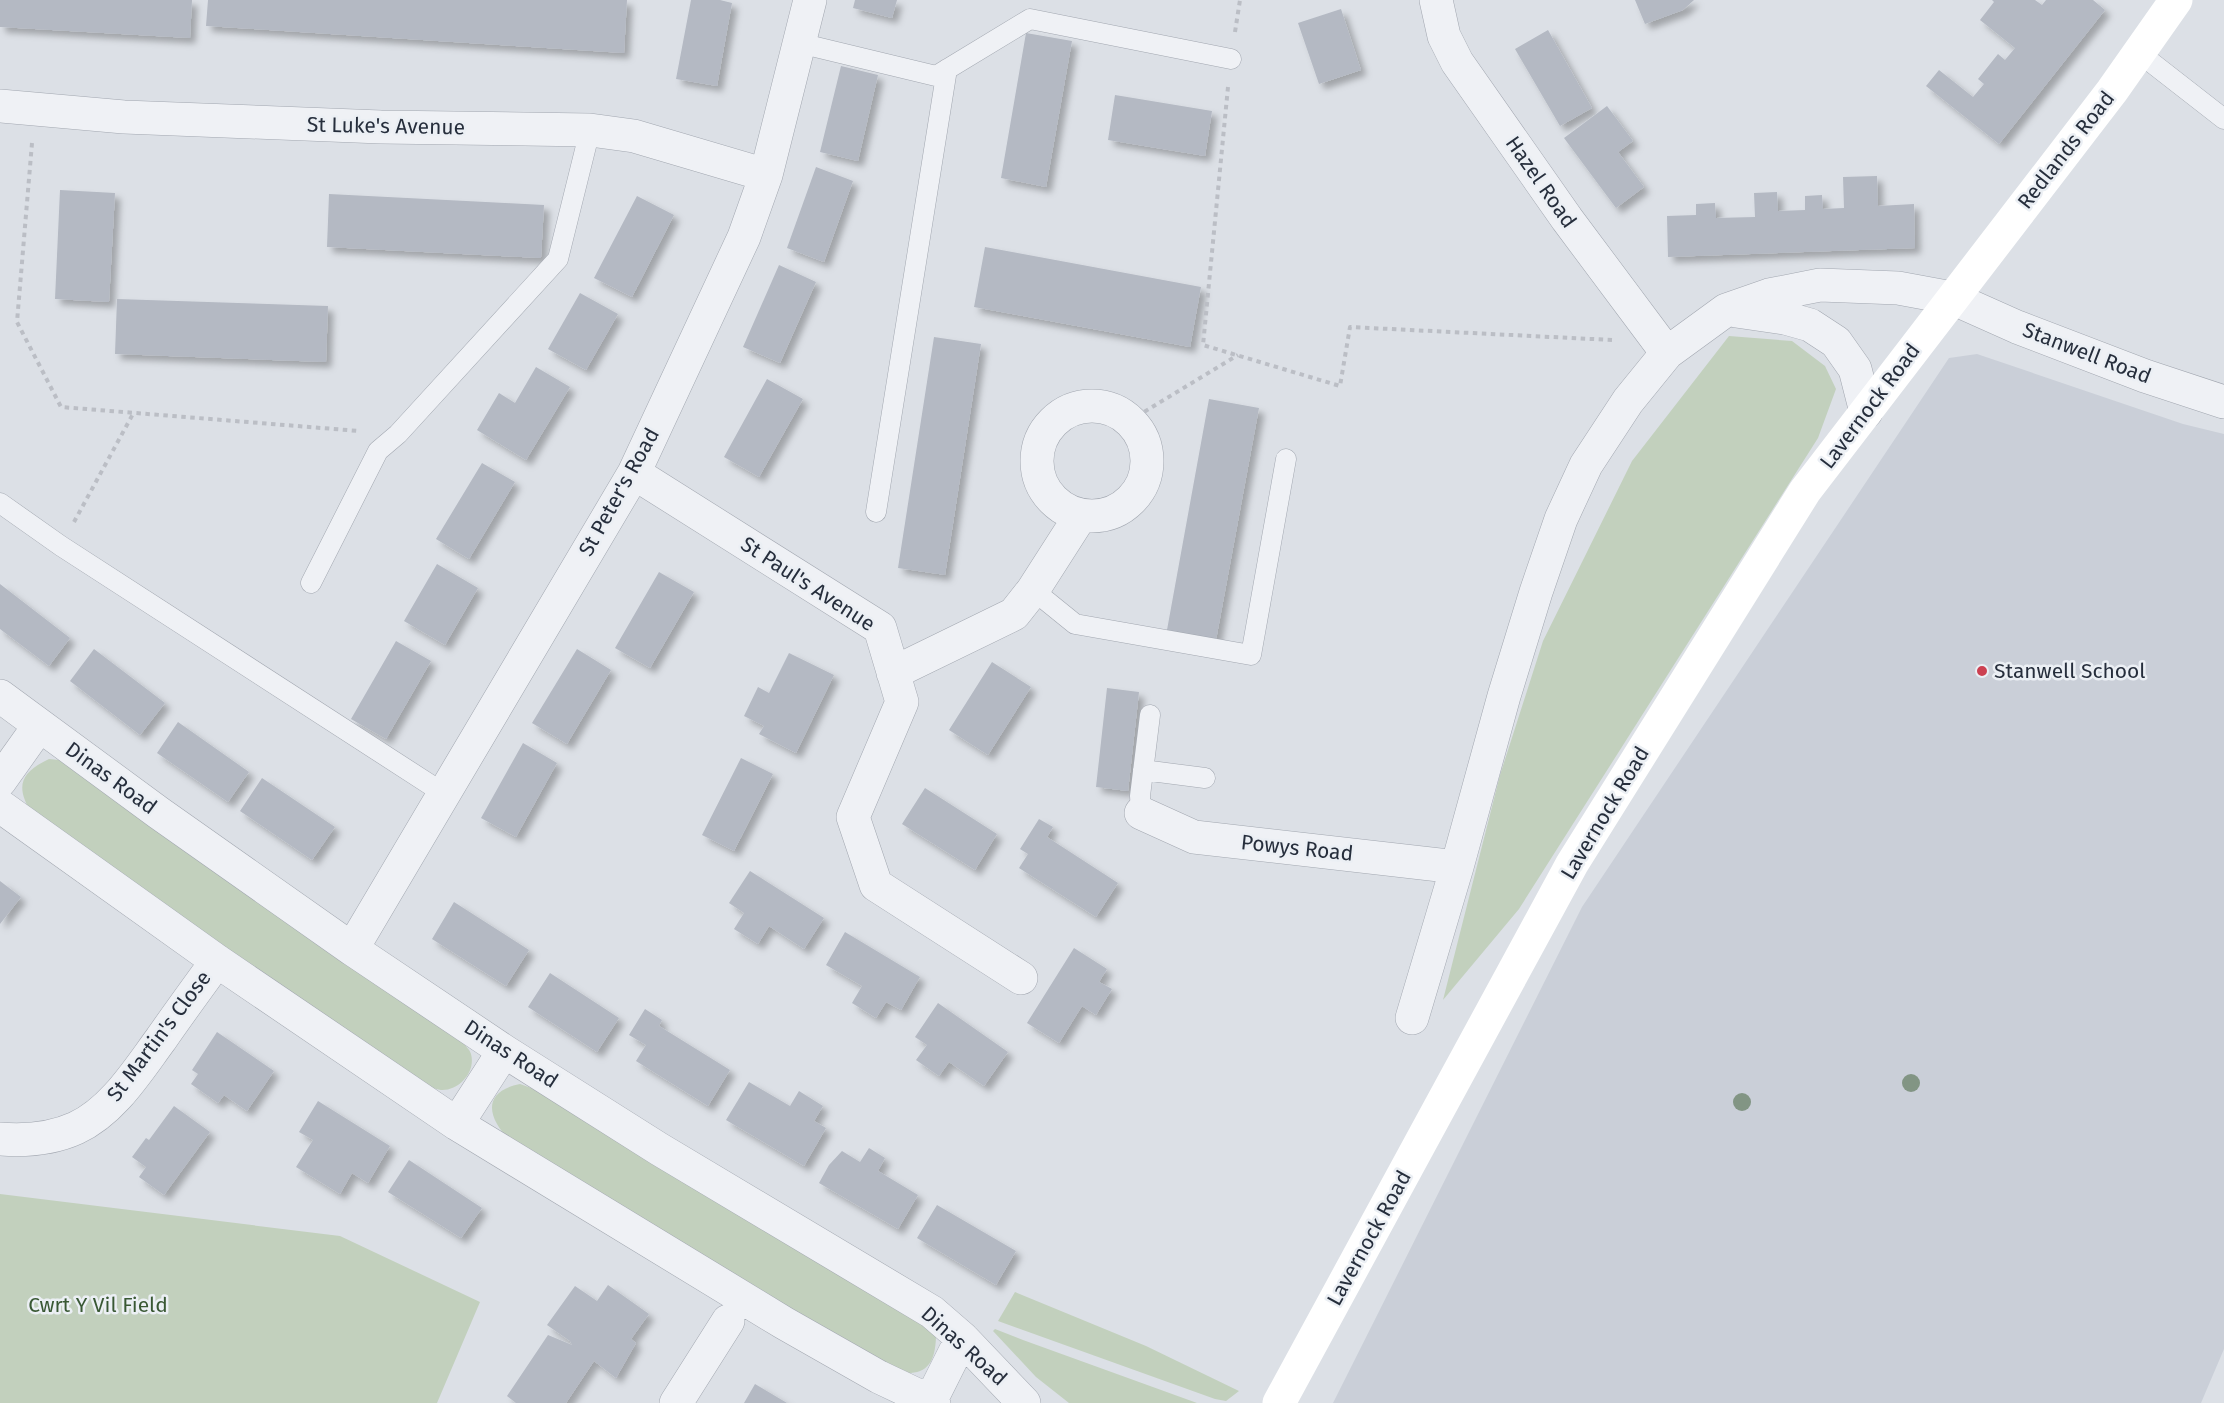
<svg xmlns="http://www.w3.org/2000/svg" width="2224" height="1403" font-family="'Fira Sans',sans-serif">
	<defs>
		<filter id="shadow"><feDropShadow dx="5.5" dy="5.5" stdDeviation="3" flood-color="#0004"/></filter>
	</defs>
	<rect width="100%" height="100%" fill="#dce0e6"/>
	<path fill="#cacfd8" d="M 1977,354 L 2183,424 L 2224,434 L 2224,1349 L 2201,1403 L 1333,1403 L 1582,907 L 1949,358 Z"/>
	<path fill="#c2d0bd" d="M 1729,336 L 1792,341 L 1825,366 L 1836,389 L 1818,438 L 1519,909 L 1443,1000 L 1500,775 L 1543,641 L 1632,461 Z
		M 49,759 L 59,760 L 247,894 L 462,1042 C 465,1045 470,1050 471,1054 C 476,1072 459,1091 441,1090 C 435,1089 428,1086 422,1084 L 32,814 C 15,786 20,773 49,759 Z
		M 520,1084 L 534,1089 L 923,1322 L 936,1337 C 935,1366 925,1377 894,1372 L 512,1142 C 488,1120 480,1092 520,1084 Z
		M 0,1194 L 340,1236 L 480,1302 L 437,1403 L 0,1403 Z
		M 1015,1292 L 1146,1346 L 1239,1391 L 1226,1401 L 1215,1399 L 998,1321 Z
		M 995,1329 L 1023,1340 L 1197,1403 L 1069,1403 L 1036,1377 L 993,1331 Z"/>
	<path fill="#b4b9c3" filter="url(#shadow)" d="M 0,0 L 192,0 L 190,38 L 0,27 Z
		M 208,0 L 627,0 L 624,53 L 206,26 Z
		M 691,0 L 720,0 L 732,3 L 717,86 L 676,79 Z
		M 855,0 L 897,0 L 892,18 L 853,8 Z
		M 1635,0 L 1694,0 L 1683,10 L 1645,24 Z
		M 1992,0 L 2035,0 L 2042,5 L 2046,0 L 2093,0 L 2105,10 L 1999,144 L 1926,86 L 1939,70 L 1973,97 L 1984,84 L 1978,79 L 1998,54 L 2005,60 L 2015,48 L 1980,20 L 1994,2 Z
		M 1341,9 L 1361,70 L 1319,84 L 1298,23 Z
		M 1548,30 L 1592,108 L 1560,126 L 1515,49 Z
		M 1026,33 L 1072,41 L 1046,187 L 1001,178 Z
		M 841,66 L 878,75 L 858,161 L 820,152 Z
		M 1115,95 L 1212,111 L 1205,156 L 1108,140 Z
		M 1607,106 L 1633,141 L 1618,152 L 1644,187 L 1616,208 L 1564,138 Z
		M 816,167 L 853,181 L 824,262 L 787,248 Z
		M 1877,176 L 1878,206 L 1914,204 L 1915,248 L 1668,257 L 1667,216 L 1696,215 L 1696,204 L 1715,203 L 1716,218 L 1755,217 L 1754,193 L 1777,192 L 1778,211 L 1805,210 L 1805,196 L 1822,195 L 1823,209 L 1844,208 L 1843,177 Z
		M 60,190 L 115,193 L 109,302 L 55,299 Z
		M 329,194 L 544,205 L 541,258 L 327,247 Z
		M 637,196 L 674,215 L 632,297 L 594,278 Z
		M 985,247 L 1201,287 L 1190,347 L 974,307 Z
		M 779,265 L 816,282 L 780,363 L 743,347 Z
		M 580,293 L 618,314 L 586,370 L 548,349 Z
		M 117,299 L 328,306 L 326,362 L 115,354 Z
		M 934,337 L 981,344 L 945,575 L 898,568 Z
		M 536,367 L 570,387 L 526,460 L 477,430 L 499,393 L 515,403 Z
		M 767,379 L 803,399 L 759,477 L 724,457 Z
		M 1209,399 L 1259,408 L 1216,640 L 1167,630 Z
		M 482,463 L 515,482 L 469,559 L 436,539 Z
		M 437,564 L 478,588 L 445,645 L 404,621 Z
		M 659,572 L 694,592 L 650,668 L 615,648 Z
		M 0,584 L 70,638 L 49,666 L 0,629 Z
		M 396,641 L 431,661 L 386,739 L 351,719 Z
		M 94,649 L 165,703 L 140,735 L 70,681 Z
		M 577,649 L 611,670 L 567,744 L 532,723 Z
		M 789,653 L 834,675 L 796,753 L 759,734 L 764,726 L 744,716 L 758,687 L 769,693 Z
		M 992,662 L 1031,687 L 988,755 L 949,730 Z
		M 1107,688 L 1139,692 L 1128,791 L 1096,787 Z
		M 178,722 L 249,772 L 228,802 L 157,753 Z
		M 523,743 L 557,763 L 516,837 L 481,818 Z
		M 741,758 L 773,774 L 734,851 L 702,835 Z
		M 262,778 L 335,827 L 312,860 L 240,811 Z
		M 925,788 L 997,834 L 975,870 L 902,824 Z
		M 1039,819 L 1053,827 L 1047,837 L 1118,883 L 1096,917 L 1019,868 L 1028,854 L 1020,849 Z
		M 750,871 L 824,918 L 804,949 L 769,926 L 758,944 L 734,929 L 744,913 L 729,903 Z
		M 0,881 L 21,897 L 0,924 Z
		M 454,902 L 529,950 L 506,986 L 432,939 Z
		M 845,932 L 920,977 L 901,1010 L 886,1002 L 876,1018 L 852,1003 L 862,986 L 826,965 Z
		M 1074,948 L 1107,969 L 1099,982 L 1112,989 L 1096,1015 L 1082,1006 L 1059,1043 L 1027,1023 Z
		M 550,973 L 619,1018 L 597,1052 L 528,1007 Z
		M 938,1003 L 1008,1052 L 984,1086 L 949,1062 L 939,1076 L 916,1060 L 927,1045 L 915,1037 Z
		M 645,1009 L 662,1020 L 659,1026 L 730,1070 L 708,1106 L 636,1061 L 646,1045 L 629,1035 Z
		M 217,1032 L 274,1071 L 247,1111 L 224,1095 L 218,1103 L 191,1084 L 198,1074 L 192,1070 Z
		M 749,1082 L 790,1106 L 799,1091 L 823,1106 L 814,1121 L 826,1128 L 804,1166 L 726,1120 Z
		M 318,1101 L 390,1146 L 368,1183 L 352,1173 L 340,1194 L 296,1167 L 313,1140 L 299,1132 Z
		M 174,1106 L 210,1132 L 164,1195 L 139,1177 L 146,1167 L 132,1157 L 146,1138 L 149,1140 Z
		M 869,1148 L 885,1158 L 878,1171 L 918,1195 L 898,1229 L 819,1183 L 829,1165 L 842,1151 L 860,1162 Z
		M 409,1160 L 482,1208 L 461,1238 L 388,1192 Z
		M 937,1205 L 1016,1251 L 996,1285 L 917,1238 Z
		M 608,1285 L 649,1314 L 631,1339 L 636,1343 L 616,1378 L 594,1361 L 566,1403 L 516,1403 L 507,1396 L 548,1335 L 572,1345 L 570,1341 L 547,1325 L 575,1286 L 597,1301 Z
		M 755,1384 L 787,1403 L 744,1403 Z"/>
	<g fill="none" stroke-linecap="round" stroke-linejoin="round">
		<defs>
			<path id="lane" d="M 799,43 L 936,76 L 1030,19 L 1231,59
				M 2138,52 L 2224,119
				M 0,503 L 61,546 L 443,793
				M 876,512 L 947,69
				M 311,583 L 378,451 L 398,434 L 558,259 L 590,130
				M 1033,590 L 1075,624 L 1251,655 L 1286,459
				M 1143,770 L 1205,778
				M 1141,813 L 1140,796 L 1150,715"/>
			<path id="street" d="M 1436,0 L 1444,36 L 1457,62 L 1567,219 L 1667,353
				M 0,106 L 124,117 L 381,127 L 590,130 L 634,136 L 766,175
				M 1736,311 L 1785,318 L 1810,325 L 1836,342 L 1855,369 L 1866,412
				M1037 461a55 55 0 1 1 110 0a55 55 0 1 1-110 0Z
				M 634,473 L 880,628 L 902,702 L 853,817 L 876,885 L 1021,978
				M 893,673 L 1014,614 L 1033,590 L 1081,515
				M 0,696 L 159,813 L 352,949 L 504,1051 L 659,1149 L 932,1312 L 962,1338 L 1024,1403
				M 0,781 L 39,726
				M 0,806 L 217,961 L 457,1124 L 784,1323 L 879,1377 L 934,1403
				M 1141,813 L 1194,837 L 1457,867
				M 352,949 L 634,473 L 744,237 L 766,175 L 810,0
				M 1412,1018 L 1457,867 L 1504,696 L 1536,592 L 1561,519 L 1586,465 L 1628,401 L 1667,353 L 1726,310 L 1769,295 L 1820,285 L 1898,288 L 1952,298 L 2017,327 L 2145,376 L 2224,402
				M 457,1124 L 504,1051
				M 0,1139 C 26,1141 52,1139 76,1128 C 113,1111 138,1070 161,1039 C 179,1013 198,987 217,961
				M 930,1402 L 962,1338
				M 676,1403 L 728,1321"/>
		</defs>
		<use href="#lane" stroke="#a2a7b0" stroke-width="21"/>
		<use href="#street" stroke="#a2a7b0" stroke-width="34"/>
		<path stroke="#bbbec5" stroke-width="4" stroke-dasharray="4.5 4.5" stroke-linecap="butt" d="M 1235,32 L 1240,0
			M 1228,87 L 1203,345 L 1340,386 L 1350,327 L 1612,340
			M 32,143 L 17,322 L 61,407 L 359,431
			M 1129,421 L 1238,355
			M 74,522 L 134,412"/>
		<use href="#lane" stroke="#eff1f5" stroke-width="20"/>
		<use href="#street" stroke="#eff1f5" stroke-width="33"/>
		<path stroke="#fff" stroke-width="33" d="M 1279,1403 L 1572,864 L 1805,491 L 2112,91 L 2176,0"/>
	</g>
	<g fill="#829584">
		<circle cx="1911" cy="1083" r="9"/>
		<circle cx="1742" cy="1102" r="9"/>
	</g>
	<circle fill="#cc4051" stroke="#ebeff4" stroke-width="2" cx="1982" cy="671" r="6"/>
	<g text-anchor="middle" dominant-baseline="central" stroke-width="5" stroke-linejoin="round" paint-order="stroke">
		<g font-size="21" fill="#262e3c" stroke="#ebeff4">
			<text transform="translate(386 126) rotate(1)">St Luke's Avenue</text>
			<text transform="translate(2066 150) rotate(-52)">Redlands Road</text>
			<text transform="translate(1541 182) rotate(55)">Hazel Road</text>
			<text transform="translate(2087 353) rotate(21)">Stanwell Road</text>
			<text transform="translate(1870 406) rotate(-53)">Lavernock Road</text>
			<text transform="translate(619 492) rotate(-61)">St Peter's Road</text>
			<text transform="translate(808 584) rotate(33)">St Paul's Avenue</text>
			<text transform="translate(111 778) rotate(36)">Dinas Road</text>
			<text transform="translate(1605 813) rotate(-59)">Lavernock Road</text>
			<text transform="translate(1297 848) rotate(6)">Powys Road</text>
			<text transform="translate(159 1036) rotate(-53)">St Martin's Close</text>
			<text transform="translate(511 1054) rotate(33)">Dinas Road</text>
			<text transform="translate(1369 1238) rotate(-61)">Lavernock Road</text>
			<text transform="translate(964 1346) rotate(42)">Dinas Road</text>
		</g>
		<g font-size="21" fill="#262e3c" stroke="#ebeff4" text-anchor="start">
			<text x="1994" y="671">Stanwell School</text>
		</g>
		<g font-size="21" fill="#395834" stroke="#ebeff4">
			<text x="98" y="1305">Cwrt Y Vil Field</text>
		</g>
	</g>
</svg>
